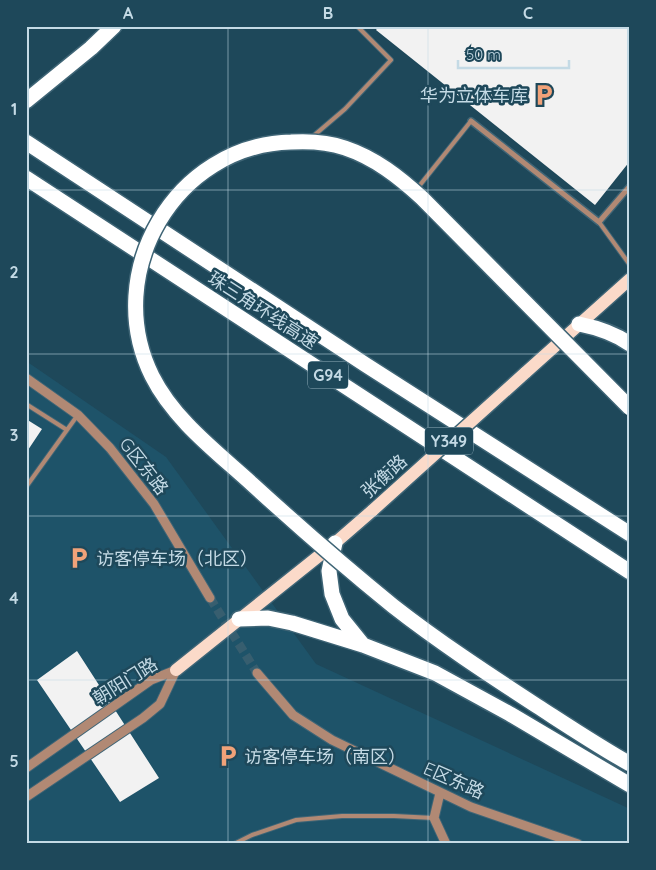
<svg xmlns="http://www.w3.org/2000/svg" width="656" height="870" font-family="Quicksand,'Noto Sans SC',sans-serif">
	<rect width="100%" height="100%" fill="#1e485a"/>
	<path fill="#1e5369" d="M 26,361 L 166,457 L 316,664 L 630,809 L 630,844 L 26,844 Z"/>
	<path fill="#f2f2f2" d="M 379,26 L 630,26 L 630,161 L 595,205 L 376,30 Z
		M 26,419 L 42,429 L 26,453 Z
		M 77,651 L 159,778 L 120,802 L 37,680 Z"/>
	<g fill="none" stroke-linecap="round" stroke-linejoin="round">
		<path stroke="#375e6f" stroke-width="9" stroke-dasharray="9 4.5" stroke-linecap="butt" d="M 210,598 L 257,673"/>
		<defs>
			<path id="service" d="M 311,138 L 345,109 L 391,60 L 357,26
				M 416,190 L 471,121
				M 599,222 L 630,265
				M 26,404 L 67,430
				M 26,487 L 77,416
				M 234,844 L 252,835 L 296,820 L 342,816 L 394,816 L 434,818"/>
			<path id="minor" d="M 471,121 L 599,222 L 630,186"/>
			<path id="tertiary" d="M 26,378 L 78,415 L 110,448 L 154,504 L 210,598
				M 257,673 L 293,715 L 332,740 L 471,807 L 578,844
				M 26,768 L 151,680 L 176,670
				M 440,793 L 434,818 L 446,844
				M 26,797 L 143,718 L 160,704 L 176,670"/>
			<path id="primary" d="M 525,373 L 630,279
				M 176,670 L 335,543 L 373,510"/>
			<path id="motorway" d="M 26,101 L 91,48 L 114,26
				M 26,142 L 366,365 L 630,534
				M 26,178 L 630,572
				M 579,324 C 599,328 614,333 630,344
				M 335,543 L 329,571 L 332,594 L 342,619 L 363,645 L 435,673 L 510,714 L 630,785
				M 239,619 L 268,618 L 292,623 L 363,645"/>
		</defs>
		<use href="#service" stroke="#3f6576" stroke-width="6"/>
		<use href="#minor" stroke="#3f6576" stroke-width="8"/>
		<use href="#tertiary" stroke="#3f6576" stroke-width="11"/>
		<use href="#primary" stroke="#3f6576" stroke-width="15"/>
		<use href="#motorway" stroke="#3f6576" stroke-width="18"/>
		<use href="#service" stroke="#b18974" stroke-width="4"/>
		<use href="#minor" stroke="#b18974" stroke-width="5"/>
		<use href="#tertiary" stroke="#b18974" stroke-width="9"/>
		<use href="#primary" stroke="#fbdac9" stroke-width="12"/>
		<use href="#motorway" stroke="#fff" stroke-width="15"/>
		<defs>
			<path id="primary-bridge" d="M 373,510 L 525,373"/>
			<path id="motorway-bridge" d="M 630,408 L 422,198 C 399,177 375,158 345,148 C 328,142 308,141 291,142 C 175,145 101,273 152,376 C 174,420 217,452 252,484 C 298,526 345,567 393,606 C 439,642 488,674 537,706 C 568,726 598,746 630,764"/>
		</defs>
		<use href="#primary-bridge" stroke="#3f6576" stroke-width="15" stroke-linecap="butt"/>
		<use href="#motorway-bridge" stroke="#3f6576" stroke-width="18" stroke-linecap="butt"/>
		<use href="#primary-bridge" stroke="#fbdac9" stroke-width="12"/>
		<use href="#motorway-bridge" stroke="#fff" stroke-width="15"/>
	</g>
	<path fill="none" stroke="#c4dae5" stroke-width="1" stroke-opacity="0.55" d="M 228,26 L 228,844M 428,26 L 428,844M 26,190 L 630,190M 26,354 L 630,354M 26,516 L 630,516M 26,680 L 630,680"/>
	<defs>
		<symbol id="parking-bare" viewBox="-9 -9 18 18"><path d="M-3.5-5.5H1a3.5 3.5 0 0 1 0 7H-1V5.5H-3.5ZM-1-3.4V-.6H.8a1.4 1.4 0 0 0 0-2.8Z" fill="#f0a279" stroke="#1e485a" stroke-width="2.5" paint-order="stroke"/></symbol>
	</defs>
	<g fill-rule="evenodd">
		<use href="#parking-bare" x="528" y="79" width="32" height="32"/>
		<use href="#parking-bare" x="63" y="542" width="32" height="32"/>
		<use href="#parking-bare" x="212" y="740" width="32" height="32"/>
	</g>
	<g text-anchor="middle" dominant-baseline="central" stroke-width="5" stroke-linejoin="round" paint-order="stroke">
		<g fill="#1e485a" stroke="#92aebb" stroke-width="1">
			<rect x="308" y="361.5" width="40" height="27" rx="4"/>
			<rect x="425" y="427.5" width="48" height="27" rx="4"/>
		</g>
		<g font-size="16" font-weight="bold" fill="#c4dae5">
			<text x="328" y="375">G94</text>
			<text x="449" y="441">Y349</text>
		</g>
		<g font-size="18" fill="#c4dae5" stroke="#1e485a" text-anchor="start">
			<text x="528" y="95" text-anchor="end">华为立体车库</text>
			<text x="96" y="558">访客停车场（北区）</text>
			<text x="244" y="756">访客停车场（南区）</text>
		</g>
		<g font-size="18" fill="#c4dae5" stroke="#1e485a">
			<text transform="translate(263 310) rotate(33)">珠三角环线高速</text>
			<text transform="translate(144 466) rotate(52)">G区东路</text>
			<text transform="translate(384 476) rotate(-42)">张衡路</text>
			<text transform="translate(125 681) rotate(-32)">朝阳门路</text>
			<text transform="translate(454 780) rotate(24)">E区东路</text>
		</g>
	</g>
	<rect width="656" height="870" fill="none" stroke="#1e485a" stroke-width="55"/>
	<path d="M458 60v8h111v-8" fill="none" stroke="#c4dae5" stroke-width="2.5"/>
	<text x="466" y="60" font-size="15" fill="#c4dae5" stroke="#1e485a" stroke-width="4" paint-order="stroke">50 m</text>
	<rect x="28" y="28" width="600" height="814" fill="none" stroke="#c4dae5" stroke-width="2"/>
	<g font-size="16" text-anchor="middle" font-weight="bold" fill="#c4dae5">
		<text x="128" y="19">A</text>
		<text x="328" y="19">B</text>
		<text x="528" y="19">C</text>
		<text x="14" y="115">1</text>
		<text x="14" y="278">2</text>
		<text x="14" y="441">3</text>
		<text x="14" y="604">4</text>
		<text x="14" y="767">5</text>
	</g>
</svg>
